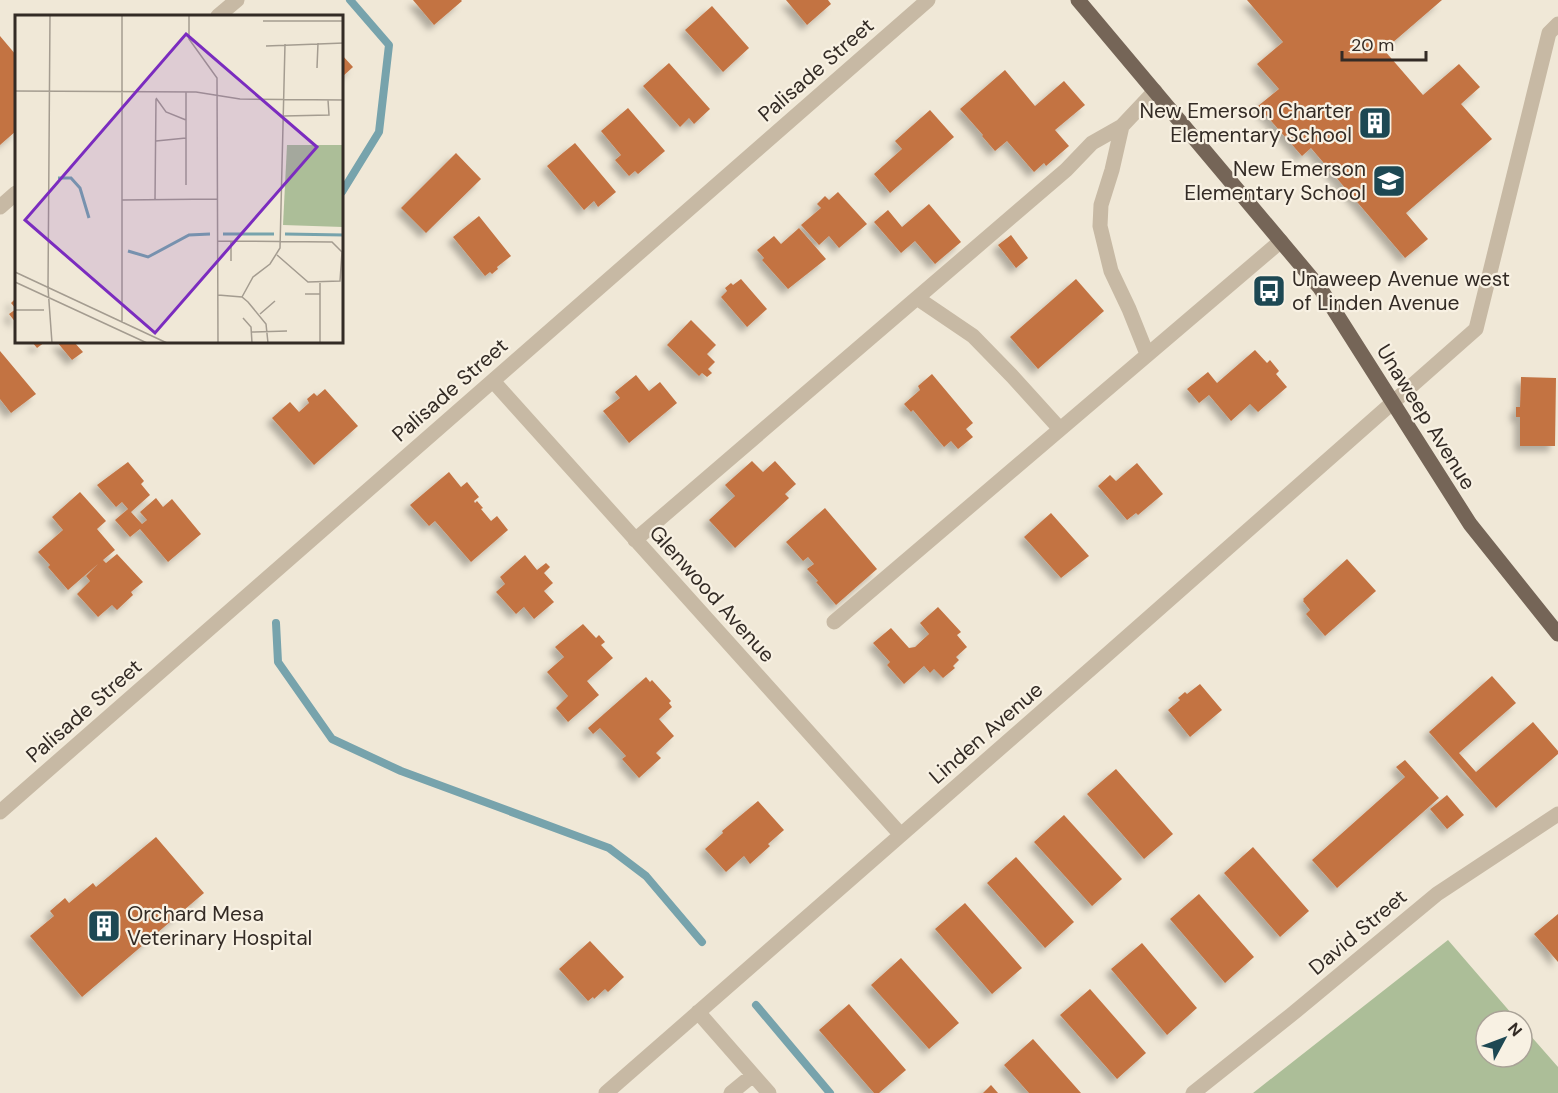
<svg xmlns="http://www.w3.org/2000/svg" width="1558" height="1093" font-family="'DM Sans',sans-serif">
	<defs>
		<filter id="shadow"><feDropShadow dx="-5.5" dy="5.5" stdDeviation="3" flood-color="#0004"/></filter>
	</defs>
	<rect width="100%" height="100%" fill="#f0e8d7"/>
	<path fill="#acbe98" d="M 1448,940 L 1518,1021 L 1486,1021 L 1486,1057 L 1522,1057 L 1522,1026 L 1558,1067 L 1558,1093 L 1253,1093 Z"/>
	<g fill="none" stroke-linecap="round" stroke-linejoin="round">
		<path stroke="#77a3ac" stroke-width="8" d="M 342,192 L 379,132 L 389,45 L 350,0
			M 276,623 L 278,662 L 332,739 L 401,771 L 609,848 L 646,876 L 702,942
			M 756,1005 L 830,1093"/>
	</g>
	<path fill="#c37343" filter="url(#shadow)" d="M 413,0 L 461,0 L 462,1 L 434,25 Z
		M 786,0 L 828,0 L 831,4 L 807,25 Z
		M 1247,0 L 1442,0 L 1384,50 L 1423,95 L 1459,64 L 1480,87 L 1461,104 L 1492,139 L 1406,213 L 1428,239 L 1405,258 L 1311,148 L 1302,156 L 1258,106 L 1279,89 L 1257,64 L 1283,42 Z
		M 712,6 L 749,48 L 723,72 L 685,30 Z
		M 0,36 L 16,55 L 16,131 L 0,145 Z
		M 342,55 L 353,67 L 342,77 Z
		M 669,63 L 710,109 L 694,124 L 689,118 L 680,127 L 643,86 Z
		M 1005,70 L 1035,106 L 1064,81 L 1085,105 L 1055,130 L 1069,146 L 1046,166 L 1044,163 L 1034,172 L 1007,141 L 995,151 L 982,136 L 983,135 L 960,109 Z
		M 628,108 L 665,151 L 638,174 L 635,171 L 629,176 L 615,160 L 621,155 L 601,131 Z
		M 930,110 L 954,137 L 890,193 L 874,174 L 902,149 L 895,141 Z
		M 575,143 L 616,192 L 598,207 L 594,201 L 584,210 L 547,166 Z
		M 456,153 L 481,179 L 426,233 L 401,208 Z
		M 838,192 L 867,224 L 839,248 L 829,236 L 819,245 L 801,225 L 821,208 L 817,204 L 825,196 L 829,200 Z
		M 929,204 L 961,242 L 935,264 L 915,241 L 901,253 L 874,222 L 888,210 L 902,227 Z
		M 479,216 L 511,256 L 497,267 L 498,269 L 492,274 L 490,272 L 485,276 L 453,237 Z
		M 799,228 L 826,259 L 788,289 L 762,260 L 764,258 L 757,250 L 774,236 L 781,244 Z
		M 1011,235 L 1028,258 L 1016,268 L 998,245 Z
		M 741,279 L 767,309 L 747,327 L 721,297 L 727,291 L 725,288 L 731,283 L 733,285 Z
		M 1076,279 L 1104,311 L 1038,369 L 1010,337 Z
		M 16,298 L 16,323 L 9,314 L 16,309 L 11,303 Z
		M 691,320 L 716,345 L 707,354 L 715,362 L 708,369 L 712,373 L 707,377 L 702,373 L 699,376 L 667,345 Z
		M 32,342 L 45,342 L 37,348 Z
		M 57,342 L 74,342 L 83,352 L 72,360 Z
		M 1255,350 L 1267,363 L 1270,360 L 1279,371 L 1276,374 L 1287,387 L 1258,412 L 1250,404 L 1231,421 L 1209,395 L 1199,403 L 1187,389 L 1208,372 L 1217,383 Z
		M 0,351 L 36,394 L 11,413 L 0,399 Z
		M 932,374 L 973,423 L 966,429 L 973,437 L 958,449 L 951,441 L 944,447 L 913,410 L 911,412 L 904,404 L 920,390 L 918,386 Z
		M 636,375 L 649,391 L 660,382 L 677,403 L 629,443 L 603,411 L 620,398 L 615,392 Z
		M 1521,377 L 1556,378 L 1555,446 L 1520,446 L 1520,417 L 1516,417 L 1516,407 L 1520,407 Z
		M 325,389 L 358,426 L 314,465 L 272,418 L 290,402 L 299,412 L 309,403 L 307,399 L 314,393 L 317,396 Z
		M 752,461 L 763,472 L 775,461 L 796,484 L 785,494 L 789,498 L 735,548 L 709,520 L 735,496 L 725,485 Z
		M 128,462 L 144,481 L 141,484 L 150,495 L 131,512 L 142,524 L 147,520 L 140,512 L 156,498 L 163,507 L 172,499 L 201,534 L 168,562 L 140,529 L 130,537 L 115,520 L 128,509 L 122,502 L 116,507 L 97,485 Z
		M 1137,463 L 1163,494 L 1138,515 L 1136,513 L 1127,520 L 1098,486 L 1110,475 L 1116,481 Z
		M 449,472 L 461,487 L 467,482 L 479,497 L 474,501 L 475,503 L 477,501 L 483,508 L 481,509 L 491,521 L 497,516 L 508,530 L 471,562 L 435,521 L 429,526 L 410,505 Z
		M 80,492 L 106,521 L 97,529 L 115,550 L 103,560 L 106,563 L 117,554 L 143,582 L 131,592 L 133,595 L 117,610 L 112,605 L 98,617 L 77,594 L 90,581 L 86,576 L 98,564 L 68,590 L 48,567 L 50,565 L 38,552 L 63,530 L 52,517 Z
		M 825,508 L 877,569 L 836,605 L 816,582 L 818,581 L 807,569 L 814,564 L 808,557 L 803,561 L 786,542 Z
		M 1051,513 L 1089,556 L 1061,578 L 1024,537 Z
		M 525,555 L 537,570 L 546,563 L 550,567 L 544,573 L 553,583 L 544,591 L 554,602 L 534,619 L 524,607 L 516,614 L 496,592 L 505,584 L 500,577 Z
		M 1347,559 L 1376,591 L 1325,636 L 1306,614 L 1310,610 L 1303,601 L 1304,600 L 1303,599 Z
		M 938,607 L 961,632 L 957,635 L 967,647 L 956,657 L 959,660 L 953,666 L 955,668 L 943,678 L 934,669 L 930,673 L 924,666 L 904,684 L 887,665 L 890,662 L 873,643 L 891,628 L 909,648 L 915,647 L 929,634 L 920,623 Z
		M 583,624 L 596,638 L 599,635 L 605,642 L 601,645 L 613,658 L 587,681 L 599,695 L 568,722 L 556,708 L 568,696 L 547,672 L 564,657 L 555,647 Z
		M 1492,676 L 1516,703 L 1459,753 L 1476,772 L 1533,722 L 1558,751 L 1558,754 L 1496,808 L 1429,732 Z
		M 646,677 L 650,682 L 652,680 L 671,701 L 669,703 L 672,707 L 659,719 L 674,736 L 656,753 L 661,758 L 639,778 L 622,759 L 626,756 L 600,728 L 593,734 L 588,728 Z
		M 1200,684 L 1222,710 L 1190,737 L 1168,710 L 1180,700 L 1178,698 L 1185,692 L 1187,694 Z
		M 1405,760 L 1439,798 L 1337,888 L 1312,860 L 1405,777 L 1396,767 Z
		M 1116,769 L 1173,834 L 1144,859 L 1087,794 Z
		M 1447,795 L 1464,815 L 1447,829 L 1430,809 Z
		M 758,801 L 784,830 L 768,844 L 770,846 L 750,864 L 744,856 L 726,872 L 705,849 L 723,833 L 722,831 Z
		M 1064,815 L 1122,879 L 1092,906 L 1034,842 Z
		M 156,837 L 204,893 L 82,997 L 30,936 L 54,916 L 50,911 L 65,898 L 69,903 L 93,883 L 96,887 Z
		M 1253,847 L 1309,911 L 1280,937 L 1224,873 Z
		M 1016,857 L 1074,922 L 1045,948 L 987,883 Z
		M 1199,894 L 1254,957 L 1225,983 L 1170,919 Z
		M 965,903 L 1022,968 L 992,994 L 935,929 Z
		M 1558,914 L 1558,962 L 1534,934 Z
		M 590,941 L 624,977 L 608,992 L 605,989 L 594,999 L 593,997 L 588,1001 L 559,969 Z
		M 1142,943 L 1197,1008 L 1167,1035 L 1111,969 Z
		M 901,958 L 959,1023 L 929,1049 L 871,985 Z
		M 1090,989 L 1146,1053 L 1117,1079 L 1060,1015 Z
		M 849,1004 L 906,1070 L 879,1093 L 874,1093 L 819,1030 Z
		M 1033,1039 L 1081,1093 L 1029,1093 L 1004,1065 Z
		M 991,1085 L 998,1093 L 983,1093 Z"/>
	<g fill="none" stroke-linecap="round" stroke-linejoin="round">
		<path stroke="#c7b9a4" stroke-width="15" d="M 218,16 L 237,0
			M 0,207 L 16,193
			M 917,298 L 973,336 L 1012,376 L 1060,429
			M 1147,354 L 1129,309 L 1111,271 L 1100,226 L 1101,205 L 1112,170 L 1122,126 L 1155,91
			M 493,381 L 901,835
			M 635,540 L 1066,170 L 1092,143 L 1122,126
			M 834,622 L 1281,241
			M 0,812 L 928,0
			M 698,1012 L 769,1093
			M 606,1093 L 1102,659 L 1476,329 L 1549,33 L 1558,24
			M 731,1093 L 753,1075
			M 1193,1093 L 1291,1015 L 1437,894 L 1558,814"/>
		<path stroke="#756557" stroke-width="15" d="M 1078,0 L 1320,288 L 1470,524 L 1558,634"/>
	</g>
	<defs>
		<symbol id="building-square" viewBox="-11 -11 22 22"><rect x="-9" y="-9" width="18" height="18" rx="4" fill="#1d4853" stroke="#f8f1e3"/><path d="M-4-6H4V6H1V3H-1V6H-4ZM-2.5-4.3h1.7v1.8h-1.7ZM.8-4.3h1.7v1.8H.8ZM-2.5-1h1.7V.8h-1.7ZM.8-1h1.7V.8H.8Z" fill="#fff"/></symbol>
		<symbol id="school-square" viewBox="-11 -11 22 22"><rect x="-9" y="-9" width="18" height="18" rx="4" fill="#1d4853" stroke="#f8f1e3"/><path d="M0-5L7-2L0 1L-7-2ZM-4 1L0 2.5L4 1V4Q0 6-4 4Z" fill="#fff"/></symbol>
		<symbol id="bus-square" viewBox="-11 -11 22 22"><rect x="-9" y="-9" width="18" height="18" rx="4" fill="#1d4853" stroke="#f8f1e3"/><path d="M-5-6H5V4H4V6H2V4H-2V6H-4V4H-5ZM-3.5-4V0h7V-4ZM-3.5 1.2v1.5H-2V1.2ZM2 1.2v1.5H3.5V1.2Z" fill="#fff"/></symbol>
	</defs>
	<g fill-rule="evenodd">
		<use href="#building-square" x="1356" y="104" width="38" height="38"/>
		<use href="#school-square" x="1370" y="162" width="38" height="38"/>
		<use href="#bus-square" x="1250" y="272" width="38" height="38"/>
		<use href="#building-square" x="85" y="907" width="38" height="38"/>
	</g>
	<g text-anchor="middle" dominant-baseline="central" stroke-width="4.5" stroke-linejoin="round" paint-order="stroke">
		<g font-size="21" fill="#332b25" stroke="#f8f1e3">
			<text transform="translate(816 70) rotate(-41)">Palisade Street</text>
			<text transform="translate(450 390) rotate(-41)">Palisade Street</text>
			<text transform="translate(1426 417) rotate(58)">Unaweep Avenue</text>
			<text transform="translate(712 594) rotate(48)">Glenwood Avenue</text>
			<text transform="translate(84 711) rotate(-41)">Palisade Street</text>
			<text transform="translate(986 733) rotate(-41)">Linden Avenue</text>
			<text transform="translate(1358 932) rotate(-40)">David Street</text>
		</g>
		<g font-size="21" fill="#332b25" stroke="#f8f1e3" text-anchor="end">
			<text x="1352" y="111">New Emerson Charter<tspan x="1352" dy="24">Elementary School</tspan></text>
			<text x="1366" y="169">New Emerson<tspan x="1366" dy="24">Elementary School</tspan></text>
			<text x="1292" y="279" text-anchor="start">Unaweep Avenue west<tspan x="1292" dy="24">of Linden Avenue</tspan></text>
			<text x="127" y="914" text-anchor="start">Orchard Mesa<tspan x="127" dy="24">Veterinary Hospital</tspan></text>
		</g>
	</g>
	<g transform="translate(15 15)">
		<rect width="328" height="328" fill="#f0e8d7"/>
		<path d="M 272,130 L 328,130 L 328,212 L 268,210 Z" fill="#acbe98"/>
		<path fill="none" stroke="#77a3ac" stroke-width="3" d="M 43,163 L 56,163 L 65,173 L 74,203M 208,219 L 259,219M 270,219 L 329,220M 113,236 L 133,242 L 174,220 L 195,219"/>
		<path fill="none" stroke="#a49c90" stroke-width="1.5" d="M 35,0 L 33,273 L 37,328M 107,0 L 107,307M 174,0 L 174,24 L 202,63 L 203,328M 248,6 L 329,6M 251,31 L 329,28M 302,53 L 303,28M 0,76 L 181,77 L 225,84 L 329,85M 141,83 L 151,97 L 171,105M 269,101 L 314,100 L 313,85M 141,126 L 171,123M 171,170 L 171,77M 107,185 L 203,184M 140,185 L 141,84M 203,226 L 317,227 L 327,237 L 325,266 L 293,267 L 262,240M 216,226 L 216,246M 0,257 L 152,328M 0,267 L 132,328M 290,279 L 305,279 L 305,268M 305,279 L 305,328M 203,280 L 227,282 L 233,287 L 251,309 L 253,328M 227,282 L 238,262 L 255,249 L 265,233 L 270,29M 0,295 L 29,295M 245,299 L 260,286M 228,303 L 236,312 L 237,328M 237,317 L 272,316"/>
		<path fill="#7b2cbf" fill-opacity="0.15" stroke="#7b2cbf" stroke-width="3" d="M 171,19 L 302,132 L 140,318 L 10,205 Z"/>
		<rect width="328" height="328" fill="none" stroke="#332b25" stroke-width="3"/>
	</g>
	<g transform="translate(1504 1039) rotate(49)"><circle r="28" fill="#f8f1e3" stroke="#a9a297" stroke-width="1.5"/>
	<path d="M0-4.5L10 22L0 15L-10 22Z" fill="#1d4853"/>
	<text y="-9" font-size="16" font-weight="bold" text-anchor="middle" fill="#332b25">N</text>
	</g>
	<path d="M1342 51v9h84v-9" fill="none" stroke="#332b25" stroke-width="3"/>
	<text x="1351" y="51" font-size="18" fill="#332b25" stroke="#f8f1e3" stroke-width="4.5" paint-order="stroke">20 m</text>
</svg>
